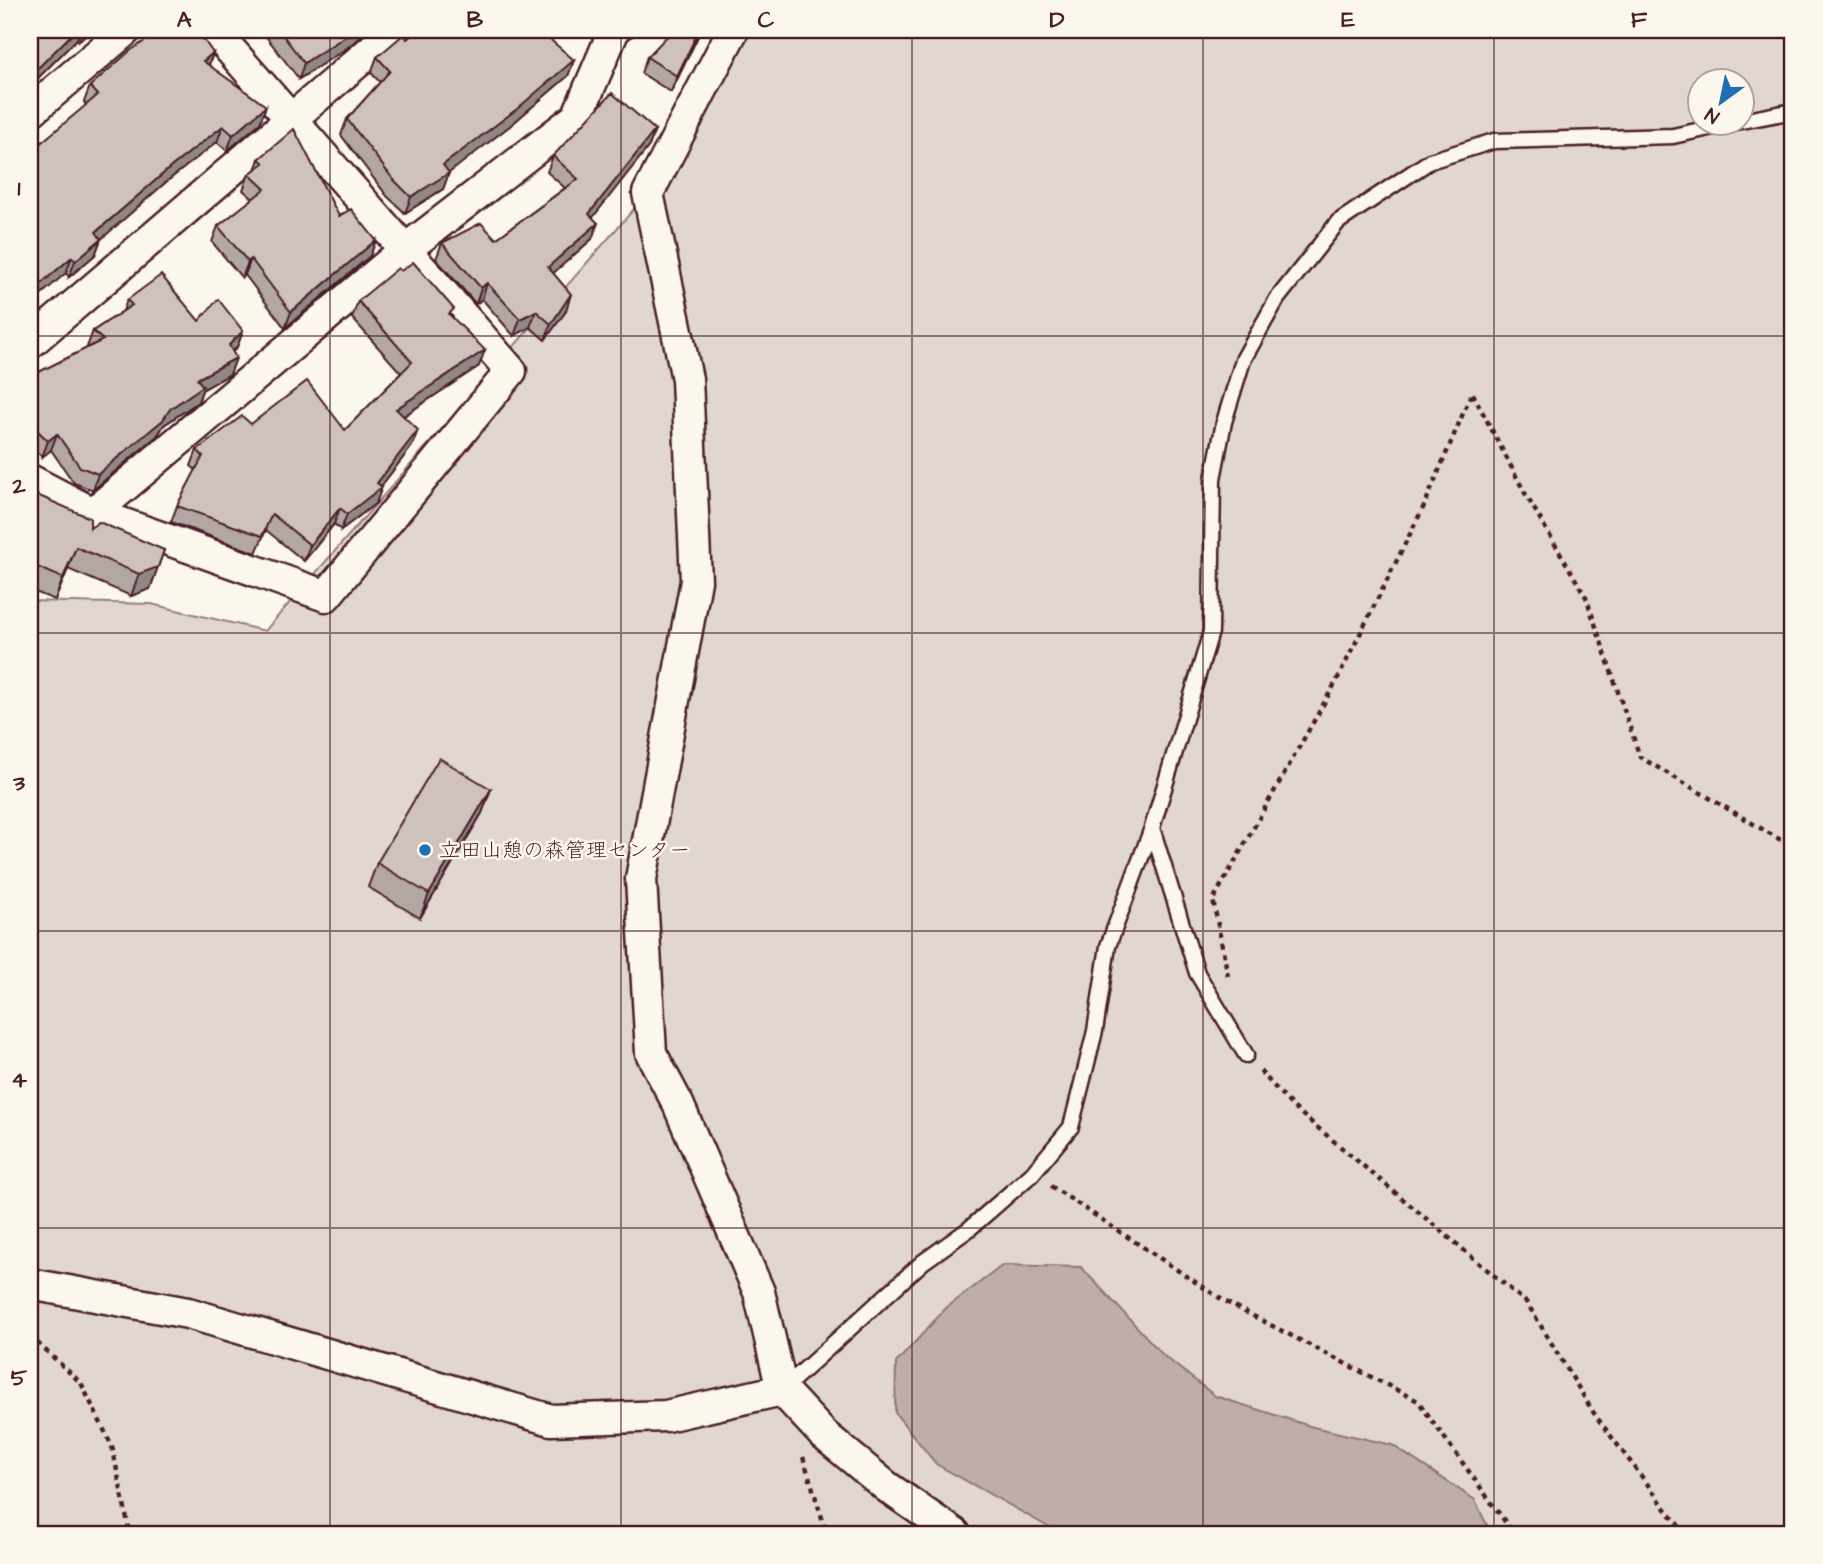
<svg xmlns="http://www.w3.org/2000/svg" width="1823" height="1564" font-family="'Architects Daughter','Klee One',sans-serif">
	<rect width="100%" height="100%" fill="#fbf7ec"/>
	<filter id="ink" filterUnits="userSpaceOnUse"><feTurbulence type="fractalNoise" baseFrequency=".0143" numOctaves="2"/><feDisplacementMap in="SourceGraphic" scale="14" xChannelSelector="R" yChannelSelector="G"/><feConvolveMatrix kernelMatrix="1 2 1 2 8 2 1 2 1" color-interpolation-filters="sRGB"/></filter>
	<g filter="url(#ink)">
		<path fill="#e2d7d0" stroke="#967b7e" stroke-width="2" fill-rule="evenodd" d="M 733,30 L 1793,30 L 1793,1534 L 30,1534 L 30,601 L 151,604 L 265,631 L 648,193 ZM 1700,80 L 1742,80 L 1742,122 L 1700,122 Z"/>
		<path fill="#bfadaa" stroke="#907477" stroke-width="2" d="M 1003,1265 L 1081,1267 L 1164,1356 L 1215,1396 L 1313,1427 L 1392,1445 L 1475,1500 L 1491,1534 L 1061,1534 L 936,1464 L 895,1413 L 896,1363 L 946,1308 Z"/>
		<g fill="none" stroke-linecap="round" stroke-linejoin="round">
			<defs>
				<path id="lane" d="M 1742,121 L 1793,111
					M 1152,828 L 1211,632 L 1213,479 L 1224,422 L 1243,360 L 1277,299 L 1338,222 L 1430,161 L 1494,141 L 1673,136 L 1737,122
					M 782,1390 L 923,1262 L 969,1229 L 1032,1174 L 1071,1127 L 1095,1031 L 1108,946 L 1152,828 L 1197,973 L 1246,1055"/>
				<path id="street" d="M 733,30 L 648,193 L 687,379 L 696,581 L 641,879 L 651,1053 L 678,1104 L 759,1292 L 782,1390 L 823,1434 L 887,1487 L 955,1534
					M 30,112 L 126,30
					M 30,343 L 395,30
					M 30,480 L 93,513 L 326,596 L 511,371 L 213,30
					M 93,513 L 406,249 L 577,117 L 614,30
					M 30,1284 L 188,1313 L 551,1420 L 666,1416 L 782,1390"/>
			</defs>
			<use href="#lane" stroke="#4a1f2b" stroke-width="19"/>
			<use href="#street" stroke="#4a1f2b" stroke-width="35"/>
			<path stroke="#4a1f2b" stroke-width="4.5" stroke-dasharray="5 5" stroke-linecap="butt" d="M 1228,976 L 1213,900 L 1337,680 L 1425,504 L 1472,392 L 1526,495 L 1586,597 L 1640,757 L 1779,839 L 1793,840
				M 1260,1071 L 1293,1107 L 1527,1303 L 1595,1415 L 1685,1534
				M 1051,1186 L 1224,1301 L 1418,1401 L 1514,1534
				M 30,1336 L 81,1383 L 112,1446 L 130,1534
				M 803,1457 L 827,1534"/>
			<use href="#lane" stroke="#fbf7ec" stroke-width="14"/>
			<use href="#street" stroke="#fbf7ec" stroke-width="30"/>
		</g>
		<path fill="#b2a7a2" stroke="#4a1f2b" stroke-width="2" d="M 30,30 L 93,30 L 79,41 L 77,39 L 30,86 Z
			M 261,30 L 368,30 L 347,48 L 299,79 Z
			M 701,30 L 671,92 L 641,73 L 647,57 Z
			M 407,39 L 574,60 L 568,76 L 511,125 L 449,172 L 443,189 L 405,213 L 387,196 L 341,135 L 347,119 L 380,82 L 371,73 L 377,57 Z
			M 213,53 L 209,65 L 260,123 L 227,151 L 217,142 L 166,182 L 101,239 L 95,255 L 69,277 L 66,273 L 86,105 L 84,102 L 90,86 Z
			M 655,130 L 649,146 L 592,218 L 592,239 L 553,273 L 566,311 L 545,340 L 530,327 L 514,336 L 482,299 L 476,304 L 436,259 L 442,243 L 496,239 L 565,188 L 547,172 L 553,156 Z
			M 259,159 L 339,216 L 376,240 L 370,256 L 285,328 L 245,275 L 242,278 L 212,242 L 218,226 L 253,199 L 243,190 L 249,174 L 255,170 Z
			M 401,271 L 452,316 L 479,366 L 404,416 L 412,446 L 381,486 L 376,503 L 341,530 L 334,524 L 304,561 L 266,530 L 256,553 L 171,522 L 177,506 L 196,470 L 191,466 L 197,450 L 251,424 L 345,430 L 401,373 L 352,318 L 358,301 Z
			M 127,300 L 199,321 L 243,331 L 237,347 L 232,352 L 236,358 L 230,374 L 202,390 L 198,402 L 164,425 L 157,436 L 93,490 L 74,483 L 51,450 L 42,457 L 30,445 L 30,372 L 33,375 L 88,348 L 87,347 L 93,331 L 123,311 Z
			M 30,492 L 90,528 L 164,550 L 150,589 L 131,596 L 68,569 L 55,600 L 30,590 Z
			M 491,789 L 482,813 L 420,918 L 368,887 L 377,863 Z"/>
		<path fill="#918884" stroke="#4a1f2b" stroke-width="2" d="M 76,30 L 80,30 L 77,39 L 30,86 L 34,72 Z
			M 83,30 L 93,30 L 79,41 Z
			M 355,30 L 368,30 L 347,48 L 299,79 L 304,63 Z
			M 633,30 L 640,30 L 630,38 Z
			M 699,30 L 701,30 L 671,92 L 677,76 Z
			M 213,53 L 207,69 L 203,61 Z
			M 574,60 L 568,76 L 511,125 L 449,173 L 443,189 L 405,213 L 411,197 L 443,165 Z
			M 266,106 L 260,123 L 227,151 L 233,135 Z
			M 223,126 L 217,142 L 166,182 L 90,249 L 96,232 L 172,166 Z
			M 655,130 L 649,146 L 583,230 L 589,214 Z
			M 598,223 L 592,239 L 542,283 L 548,267 Z
			M 101,239 L 95,255 L 69,277 L 75,261 Z
			M 376,240 L 370,256 L 285,328 L 291,312 Z
			M 72,257 L 66,273 L 30,304 L 30,293 Z
			M 251,259 L 245,275 L 242,278 L 248,262 Z
			M 487,283 L 482,299 L 476,304 L 481,288 Z
			M 571,294 L 566,311 L 545,340 L 551,324 Z
			M 536,311 L 530,327 L 514,336 L 520,319 Z
			M 243,331 L 237,347 L 223,361 L 229,345 Z
			M 485,350 L 479,366 L 390,425 L 396,409 Z
			M 236,358 L 230,374 L 202,390 L 198,402 L 164,425 L 157,436 L 93,490 L 98,474 L 170,409 L 197,379 Z
			M 418,430 L 412,446 L 378,490 L 382,487 L 376,503 L 341,530 L 347,514 L 377,483 Z
			M 57,434 L 51,450 L 42,457 L 48,441 Z
			M 340,508 L 334,524 L 304,561 L 310,545 Z
			M 76,547 L 68,569 L 55,600 L 63,578 Z
			M 164,550 L 150,589 L 131,596 L 139,574 Z
			M 491,789 L 482,813 L 420,918 L 429,894 Z"/>
		<path fill="#cfc2bc" stroke="#4a1f2b" stroke-width="2" d="M 30,30 L 76,30 L 34,72 L 30,67 Z
			M 161,30 L 197,30 L 213,53 L 203,61 L 266,106 L 233,135 L 223,126 L 172,166 L 96,232 L 101,239 L 75,261 L 72,257 L 30,293 L 30,152 L 98,95 L 90,86 L 130,51 Z
			M 279,30 L 355,30 L 304,63 Z
			M 418,30 L 539,30 L 574,60 L 517,109 L 443,165 L 449,173 L 411,197 L 393,179 L 347,119 L 390,71 L 377,57 L 404,34 L 407,39 Z
			M 673,30 L 699,30 L 677,76 L 647,57 Z
			M 612,93 L 655,130 L 589,214 L 598,223 L 548,267 L 571,294 L 551,324 L 536,311 L 520,319 L 487,283 L 481,288 L 442,243 L 481,223 L 496,239 L 578,179 L 553,156 Z
			M 294,129 L 339,216 L 351,209 L 376,240 L 291,312 L 251,259 L 248,262 L 218,226 L 265,189 L 249,174 L 264,163 L 259,159 Z
			M 413,262 L 454,309 L 449,314 L 485,350 L 396,409 L 418,430 L 377,483 L 382,487 L 347,514 L 340,508 L 310,545 L 272,514 L 262,536 L 177,506 L 203,456 L 197,450 L 242,416 L 251,424 L 307,381 L 345,430 L 412,362 L 358,301 L 398,268 L 401,271 Z
			M 161,275 L 199,321 L 218,299 L 243,331 L 229,345 L 236,358 L 197,379 L 203,386 L 170,409 L 163,420 L 98,474 L 80,467 L 57,434 L 48,441 L 30,423 L 30,372 L 33,375 L 103,340 L 93,331 L 132,305 L 127,300 Z
			M 30,492 L 90,518 L 90,528 L 99,522 L 164,550 L 158,567 L 139,574 L 76,547 L 63,578 L 30,564 Z
			M 439,758 L 491,789 L 429,894 L 377,863 Z"/>
	</g>
	<path fill="none" stroke="#4a1f2b" stroke-width="2" stroke-opacity="0.55" d="M 330,30 L 330,1534M 621,30 L 621,1534M 912,30 L 912,1534M 1203,30 L 1203,1534M 1494,30 L 1494,1534M 30,336 L 1793,336M 30,633 L 1793,633M 30,931 L 1793,931M 30,1228 L 1793,1228"/>
	<circle fill="#1f6fb2" stroke="#fbf7ec" stroke-width="2.5" cx="425" cy="850" r="7"/>
	<g text-anchor="middle" dominant-baseline="central" stroke-width="5" stroke-linejoin="round" paint-order="stroke">
		<g font-size="21" fill="#4a1f2b" stroke="#fbf7ec" text-anchor="start">
			<text x="439" y="850">立田山憩の森管理センター</text>
		</g>
	</g>
	<rect width="1823" height="1564" fill="none" stroke="#fbf7ec" stroke-width="77"/>
	<g transform="translate(1721 102) rotate(213)"><circle r="33" fill="#fbf7ec" stroke="#b4a19f" stroke-width="2"/>
	<path d="M0-5L12 26L0 18L-12 26Z" fill="#1f6fb2"/>
	<text y="-10" font-size="19" font-weight="bold" text-anchor="middle" fill="#4a1f2b">N</text>
	</g>
	<rect x="38" y="38" width="1746" height="1488" fill="none" stroke="#4a1f2b" stroke-width="2.5"/>
	<g font-size="23" text-anchor="middle" font-weight="bold" fill="#4a1f2b">
		<text x="184" y="27">A</text>
		<text x="475" y="27">B</text>
		<text x="766" y="27">C</text>
		<text x="1057" y="27">D</text>
		<text x="1348" y="27">E</text>
		<text x="1639" y="27">F</text>
		<text x="19" y="195">1</text>
		<text x="19" y="493">2</text>
		<text x="19" y="790">3</text>
		<text x="19" y="1087">4</text>
		<text x="19" y="1385">5</text>
	</g>
</svg>
